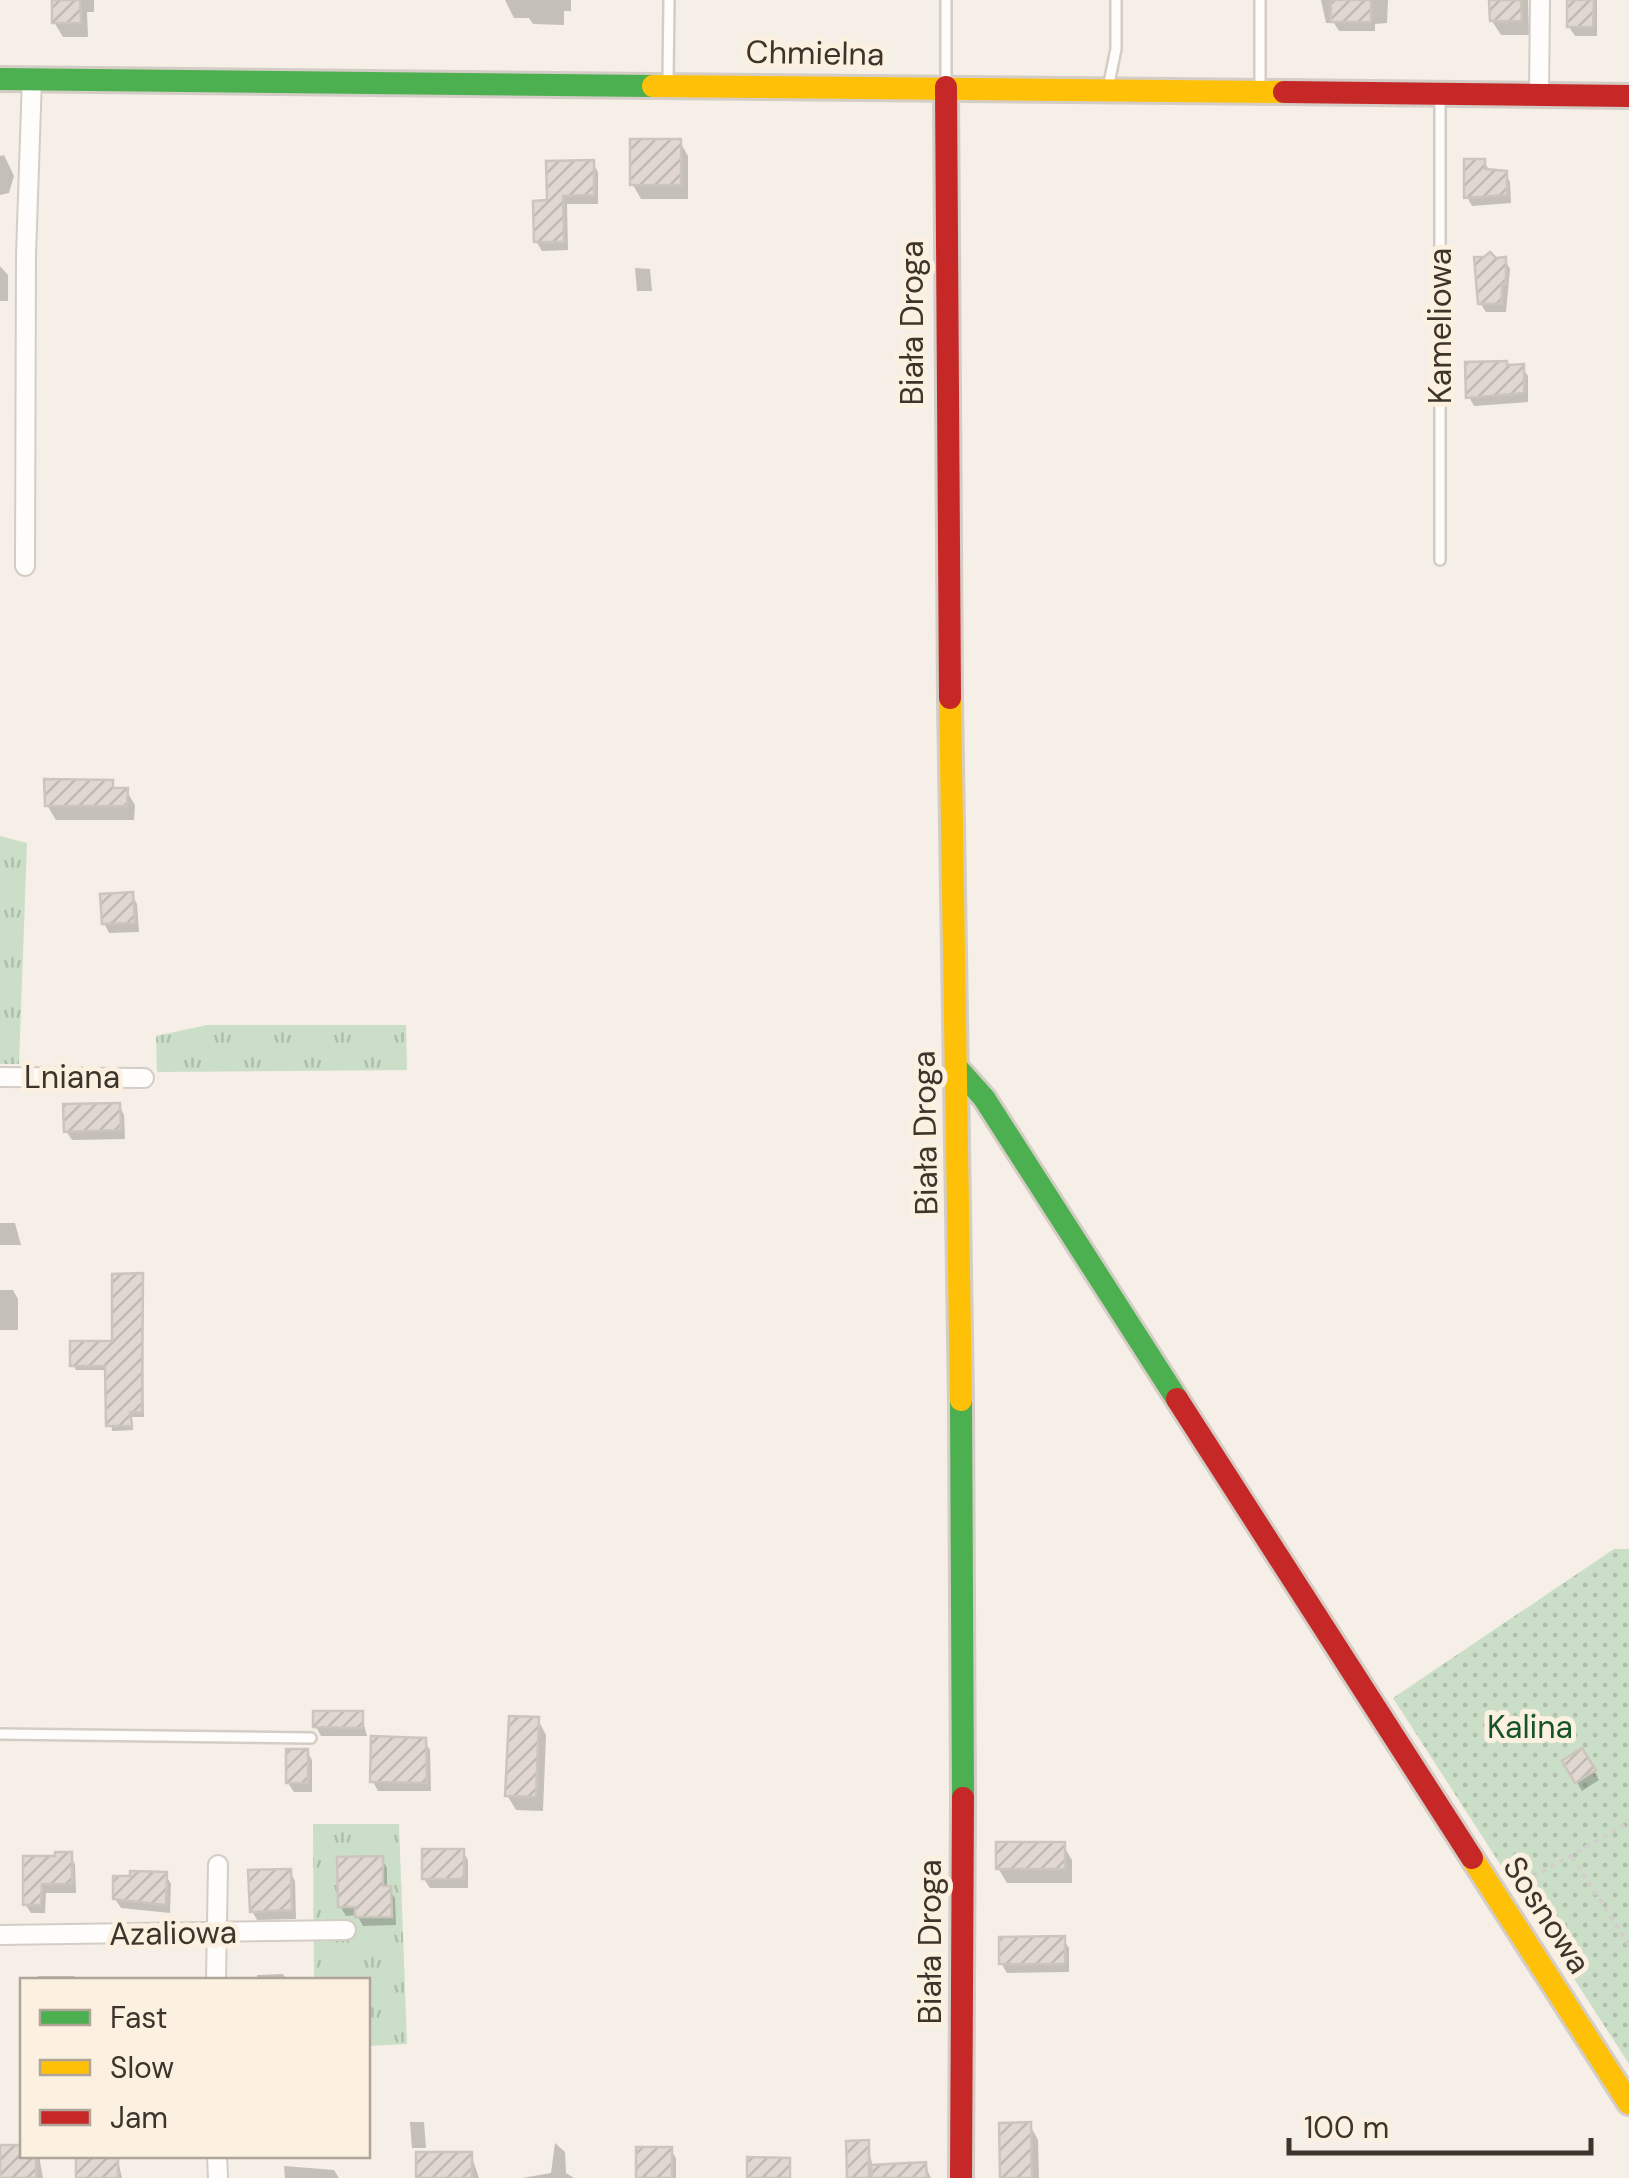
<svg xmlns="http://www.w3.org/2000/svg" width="1629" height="2178" font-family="'DM Sans',sans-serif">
	<defs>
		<pattern id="grass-tufts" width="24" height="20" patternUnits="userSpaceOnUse" patternTransform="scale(2.5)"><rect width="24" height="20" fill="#cbdec7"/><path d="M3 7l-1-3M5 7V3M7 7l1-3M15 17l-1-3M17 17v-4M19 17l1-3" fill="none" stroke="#afbfab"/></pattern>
		<pattern id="garden-dots" width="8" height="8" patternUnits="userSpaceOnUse" patternTransform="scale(2.5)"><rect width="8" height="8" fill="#cbdec7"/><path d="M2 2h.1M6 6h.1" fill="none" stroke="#afbfab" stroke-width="1.8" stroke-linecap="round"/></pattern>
		<pattern id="building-hatch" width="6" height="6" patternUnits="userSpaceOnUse" patternTransform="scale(2.5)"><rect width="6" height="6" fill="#e0d8d0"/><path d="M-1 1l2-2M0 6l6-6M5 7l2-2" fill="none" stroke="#c1bab3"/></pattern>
	</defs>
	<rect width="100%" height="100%" fill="#f6efe7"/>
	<path fill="url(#grass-tufts)" d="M 0,836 L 27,843 L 19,1064 L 0,1064 Z
		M 207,1025 L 406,1025 L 407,1070 L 157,1072 L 156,1036 Z
		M 313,1824 L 399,1824 L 407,2044 L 368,2046 L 368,1980 L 314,1980 Z"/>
	<path fill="url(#garden-dots)" d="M 1614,1549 L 1629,1549 L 1629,2064 L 1393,1698 Z"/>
	<path fill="#0003" d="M 54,0 L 94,0 L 94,12 L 87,12 L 88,37 L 63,37 L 54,22 Z
		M 505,0 L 571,0 L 571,11 L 564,11 L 564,25 L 533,24 L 529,18 L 514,18 Z
		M 1321,0 L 1388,0 L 1387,23 L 1375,24 L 1375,31 L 1339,31 L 1334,23 L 1326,23 Z
		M 1492,0 L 1528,0 L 1529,35 L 1501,35 L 1492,21 Z
		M 1570,0 L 1597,0 L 1597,36 L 1575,36 L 1569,27 Z
		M 680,142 L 688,156 L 688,199 L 641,199 L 633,185 Z
		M 4,155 L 14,176 L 9,193 L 0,195 L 0,156 Z
		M 1484,161 L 1490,172 L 1505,173 L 1510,182 L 1511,203 L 1472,206 L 1467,197 Z
		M 592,162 L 598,172 L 598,204 L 567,204 L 568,250 L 542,251 L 536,241 L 549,203 Z
		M 1495,260 L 1505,260 L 1510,269 L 1506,312 L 1486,312 L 1480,303 Z
		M 0,266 L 8,275 L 8,301 L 0,301 Z
		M 635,268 L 650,269 L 652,291 L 637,291 Z
		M 1522,367 L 1528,376 L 1528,402 L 1474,406 L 1469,397 Z
		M 112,782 L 116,790 L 126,790 L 135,805 L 134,820 L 56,820 L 47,805 Z
		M 132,895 L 137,904 L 139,932 L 109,933 L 104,923 Z
		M 119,1105 L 124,1115 L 125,1139 L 72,1140 L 66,1131 Z
		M 0,1223 L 15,1223 L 21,1245 L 0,1245 Z
		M 142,1276 L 144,1417 L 132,1417 L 133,1430 L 112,1431 L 107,1370 L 76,1370 L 73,1365 L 115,1343 Z
		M 0,1290 L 13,1290 L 18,1299 L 18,1330 L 0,1330 Z
		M 361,1714 L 367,1736 L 321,1736 L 316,1727 Z
		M 538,1720 L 546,1735 L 543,1811 L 516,1810 L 507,1795 Z
		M 424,1741 L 430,1750 L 431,1791 L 378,1791 L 373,1782 Z
		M 307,1751 L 312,1760 L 312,1792 L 294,1792 L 288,1783 Z
		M 1582,1752 L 1599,1780 L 1582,1791 L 1565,1762 Z
		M 1063,1845 L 1072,1860 L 1072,1883 L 1007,1883 L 998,1868 Z
		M 463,1851 L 468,1860 L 468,1888 L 430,1888 L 424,1879 Z
		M 70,1855 L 75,1864 L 76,1893 L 46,1893 L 45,1913 L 31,1913 L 25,1904 L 25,1858 Z
		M 382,1859 L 387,1868 L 387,1888 L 395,1898 L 396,1925 L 363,1926 L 357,1915 L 346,1916 L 340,1906 Z
		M 290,1872 L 295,1881 L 296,1919 L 257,1920 L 252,1911 Z
		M 165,1874 L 171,1884 L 170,1913 L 121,1908 L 115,1899 Z
		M 1063,1939 L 1069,1948 L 1069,1972 L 1007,1973 L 1001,1963 Z
		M 283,1974 L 287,1980 L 257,1980 L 257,1975 Z
		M 38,1976 L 74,1976 L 77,1980 L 38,1980 Z
		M 410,2122 L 424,2122 L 426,2148 L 412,2148 Z
		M 1030,2125 L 1038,2140 L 1039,2178 L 1003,2178 Z
		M 555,2143 L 565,2152 L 566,2173 L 574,2178 L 522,2178 L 551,2173 Z
		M 867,2143 L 873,2167 L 925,2165 L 931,2178 L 849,2178 Z
		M 0,2148 L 22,2148 L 22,2156 L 39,2156 L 43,2178 L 0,2178 Z
		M 670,2149 L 676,2158 L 676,2178 L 638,2178 Z
		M 471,2154 L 479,2178 L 419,2178 Z
		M 79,2156 L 117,2156 L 122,2178 L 79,2178 Z
		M 284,2166 L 334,2170 L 339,2178 L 285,2178 Z"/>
	<path fill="url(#building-hatch)" stroke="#ccc5be" stroke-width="2.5" d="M 52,0 L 80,0 L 81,23 L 52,23 Z
		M 1331,0 L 1371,0 L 1371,22 L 1331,22 Z
		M 1489,0 L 1521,0 L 1522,21 L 1490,21 Z
		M 1567,0 L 1594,0 L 1593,27 L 1567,27 Z
		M 630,139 L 681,139 L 681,185 L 630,185 Z
		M 1464,159 L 1485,159 L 1485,169 L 1507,171 L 1507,195 L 1464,198 Z
		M 594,160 L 594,195 L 563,196 L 564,242 L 534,242 L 533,201 L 547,200 L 546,161 Z
		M 1490,252 L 1496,258 L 1506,257 L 1506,284 L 1502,284 L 1502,304 L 1478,304 L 1474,257 L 1484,257 Z
		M 1507,361 L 1507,365 L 1524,364 L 1524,393 L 1466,398 L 1465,362 Z
		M 44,779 L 113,780 L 113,788 L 128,788 L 127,806 L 45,806 Z
		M 133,892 L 135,923 L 102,924 L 100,894 Z
		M 120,1103 L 121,1130 L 64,1132 L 63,1104 Z
		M 143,1273 L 142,1412 L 130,1412 L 132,1426 L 106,1426 L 105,1366 L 70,1366 L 70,1341 L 112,1341 L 112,1274 Z
		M 313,1711 L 363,1711 L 363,1728 L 313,1727 Z
		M 509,1716 L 539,1717 L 536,1797 L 505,1796 Z
		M 371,1736 L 426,1738 L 427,1783 L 370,1782 Z
		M 1582,1748 L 1596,1770 L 1575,1783 L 1562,1761 Z
		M 286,1749 L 308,1749 L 308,1783 L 286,1783 Z
		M 996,1842 L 1065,1842 L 1065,1869 L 996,1869 Z
		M 422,1849 L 464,1849 L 464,1879 L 422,1879 Z
		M 55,1852 L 72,1852 L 72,1884 L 42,1884 L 41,1905 L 23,1905 L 23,1856 L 55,1856 Z
		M 383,1856 L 383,1886 L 391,1886 L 392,1917 L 355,1917 L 355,1907 L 338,1907 L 337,1857 Z
		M 291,1869 L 292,1910 L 250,1912 L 248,1870 Z
		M 130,1871 L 167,1872 L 166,1905 L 113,1899 L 113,1876 L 130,1876 Z
		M 1065,1936 L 1065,1964 L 999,1964 L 999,1937 Z
		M 1031,2122 L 1032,2178 L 1000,2178 L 999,2123 Z
		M 869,2140 L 869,2178 L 847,2178 L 846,2141 Z
		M 0,2145 L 22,2145 L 22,2156 L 36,2156 L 36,2178 L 0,2178 Z
		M 636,2147 L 672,2147 L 672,2178 L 636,2178 Z
		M 416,2152 L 472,2152 L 472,2178 L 416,2178 Z
		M 76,2156 L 118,2156 L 118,2178 L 76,2178 Z
		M 747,2157 L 790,2158 L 790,2178 L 747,2178 Z
		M 926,2162 L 927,2178 L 872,2178 L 871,2165 Z"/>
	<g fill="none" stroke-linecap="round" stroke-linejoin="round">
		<defs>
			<path id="lane" d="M 668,81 L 669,0
				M 946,84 L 946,0
				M 1260,87 L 1260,0
				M 1108,88 L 1116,49 L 1116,0
				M 1440,560 L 1440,98
				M 0,1734 L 311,1738"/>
			<path id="street" d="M 1539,95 L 1540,0
				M 25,566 L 26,255 L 32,78
				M 0,1077 L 144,1078
				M 0,1935 L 346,1930
				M 216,1980 L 218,1865
				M 217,2156 L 218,2178"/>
			<path id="fast" d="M 0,79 L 653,86
				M 958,1069 L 984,1098 L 1177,1399
				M 961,1400 L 963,1798"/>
			<path id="slow" d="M 653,86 L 1284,92
				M 950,698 L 961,1400
				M 1472,1858 L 1629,2103"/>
			<path id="jam" d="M 946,87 L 950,698
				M 1284,92 L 1629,96
				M 1177,1399 L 1472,1858
				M 961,2178 L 963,1798"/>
		</defs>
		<use href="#lane" stroke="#d4cdc5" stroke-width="14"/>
		<use href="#street" stroke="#d4cdc5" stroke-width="22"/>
		<use href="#fast" stroke="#d4cdc5" stroke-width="28"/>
		<use href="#slow" stroke="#d4cdc5" stroke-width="28"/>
		<use href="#jam" stroke="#d4cdc5" stroke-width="28"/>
		<path stroke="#d2d0cc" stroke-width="4" stroke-dasharray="5 5" stroke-linecap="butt" d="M 1572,1857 L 1629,1945
			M 1516,1887 L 1629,1822"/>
		<use href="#lane" stroke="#fefdfb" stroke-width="9"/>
		<use href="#street" stroke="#fefdfb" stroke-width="18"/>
		<use href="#fast" stroke="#4caf50" stroke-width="22"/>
		<use href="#slow" stroke="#ffc107" stroke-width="22"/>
		<use href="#jam" stroke="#c62828" stroke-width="22"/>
	</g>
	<g text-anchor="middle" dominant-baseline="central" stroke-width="10" stroke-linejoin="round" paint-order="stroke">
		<g font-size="32" fill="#3d352c" stroke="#fcf0e1">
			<text transform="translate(815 53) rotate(1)">Chmielna</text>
			<text transform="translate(912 323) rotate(-90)">Biała Droga</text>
			<text transform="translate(1440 326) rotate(-90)">Kameliowa</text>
			<text x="72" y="1077">Lniana</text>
			<text transform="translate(925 1133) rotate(-91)">Biała Droga</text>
			<text transform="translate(1547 1915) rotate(57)">Sosnowa</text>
			<text transform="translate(173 1933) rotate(-1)">Azaliowa</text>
			<text transform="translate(930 1942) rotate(-90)">Biała Droga</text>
		</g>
		<g font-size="32" fill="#165528" stroke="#fcf0e1">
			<text x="1530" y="1727">Kalina</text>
		</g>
	</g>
	<rect x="20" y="1978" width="350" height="180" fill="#fcf0e1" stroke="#b0a599" stroke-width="2.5"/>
	<rect x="40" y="2010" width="50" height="15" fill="#4caf50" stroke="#b0a599" stroke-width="2.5"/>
	<text x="110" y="2028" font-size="30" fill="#3d352c">Fast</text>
	<rect x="40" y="2060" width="50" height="15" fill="#ffc107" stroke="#b0a599" stroke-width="2.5"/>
	<text x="110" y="2078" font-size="30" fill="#3d352c">Slow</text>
	<rect x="40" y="2110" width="50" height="15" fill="#c62828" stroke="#b0a599" stroke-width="2.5"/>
	<text x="110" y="2128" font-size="30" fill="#3d352c">Jam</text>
	<path d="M1289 2138v15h302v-15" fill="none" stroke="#3d352c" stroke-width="5"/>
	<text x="1304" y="2138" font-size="30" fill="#3d352c" stroke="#fcf0e1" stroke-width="8" paint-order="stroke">100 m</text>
</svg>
